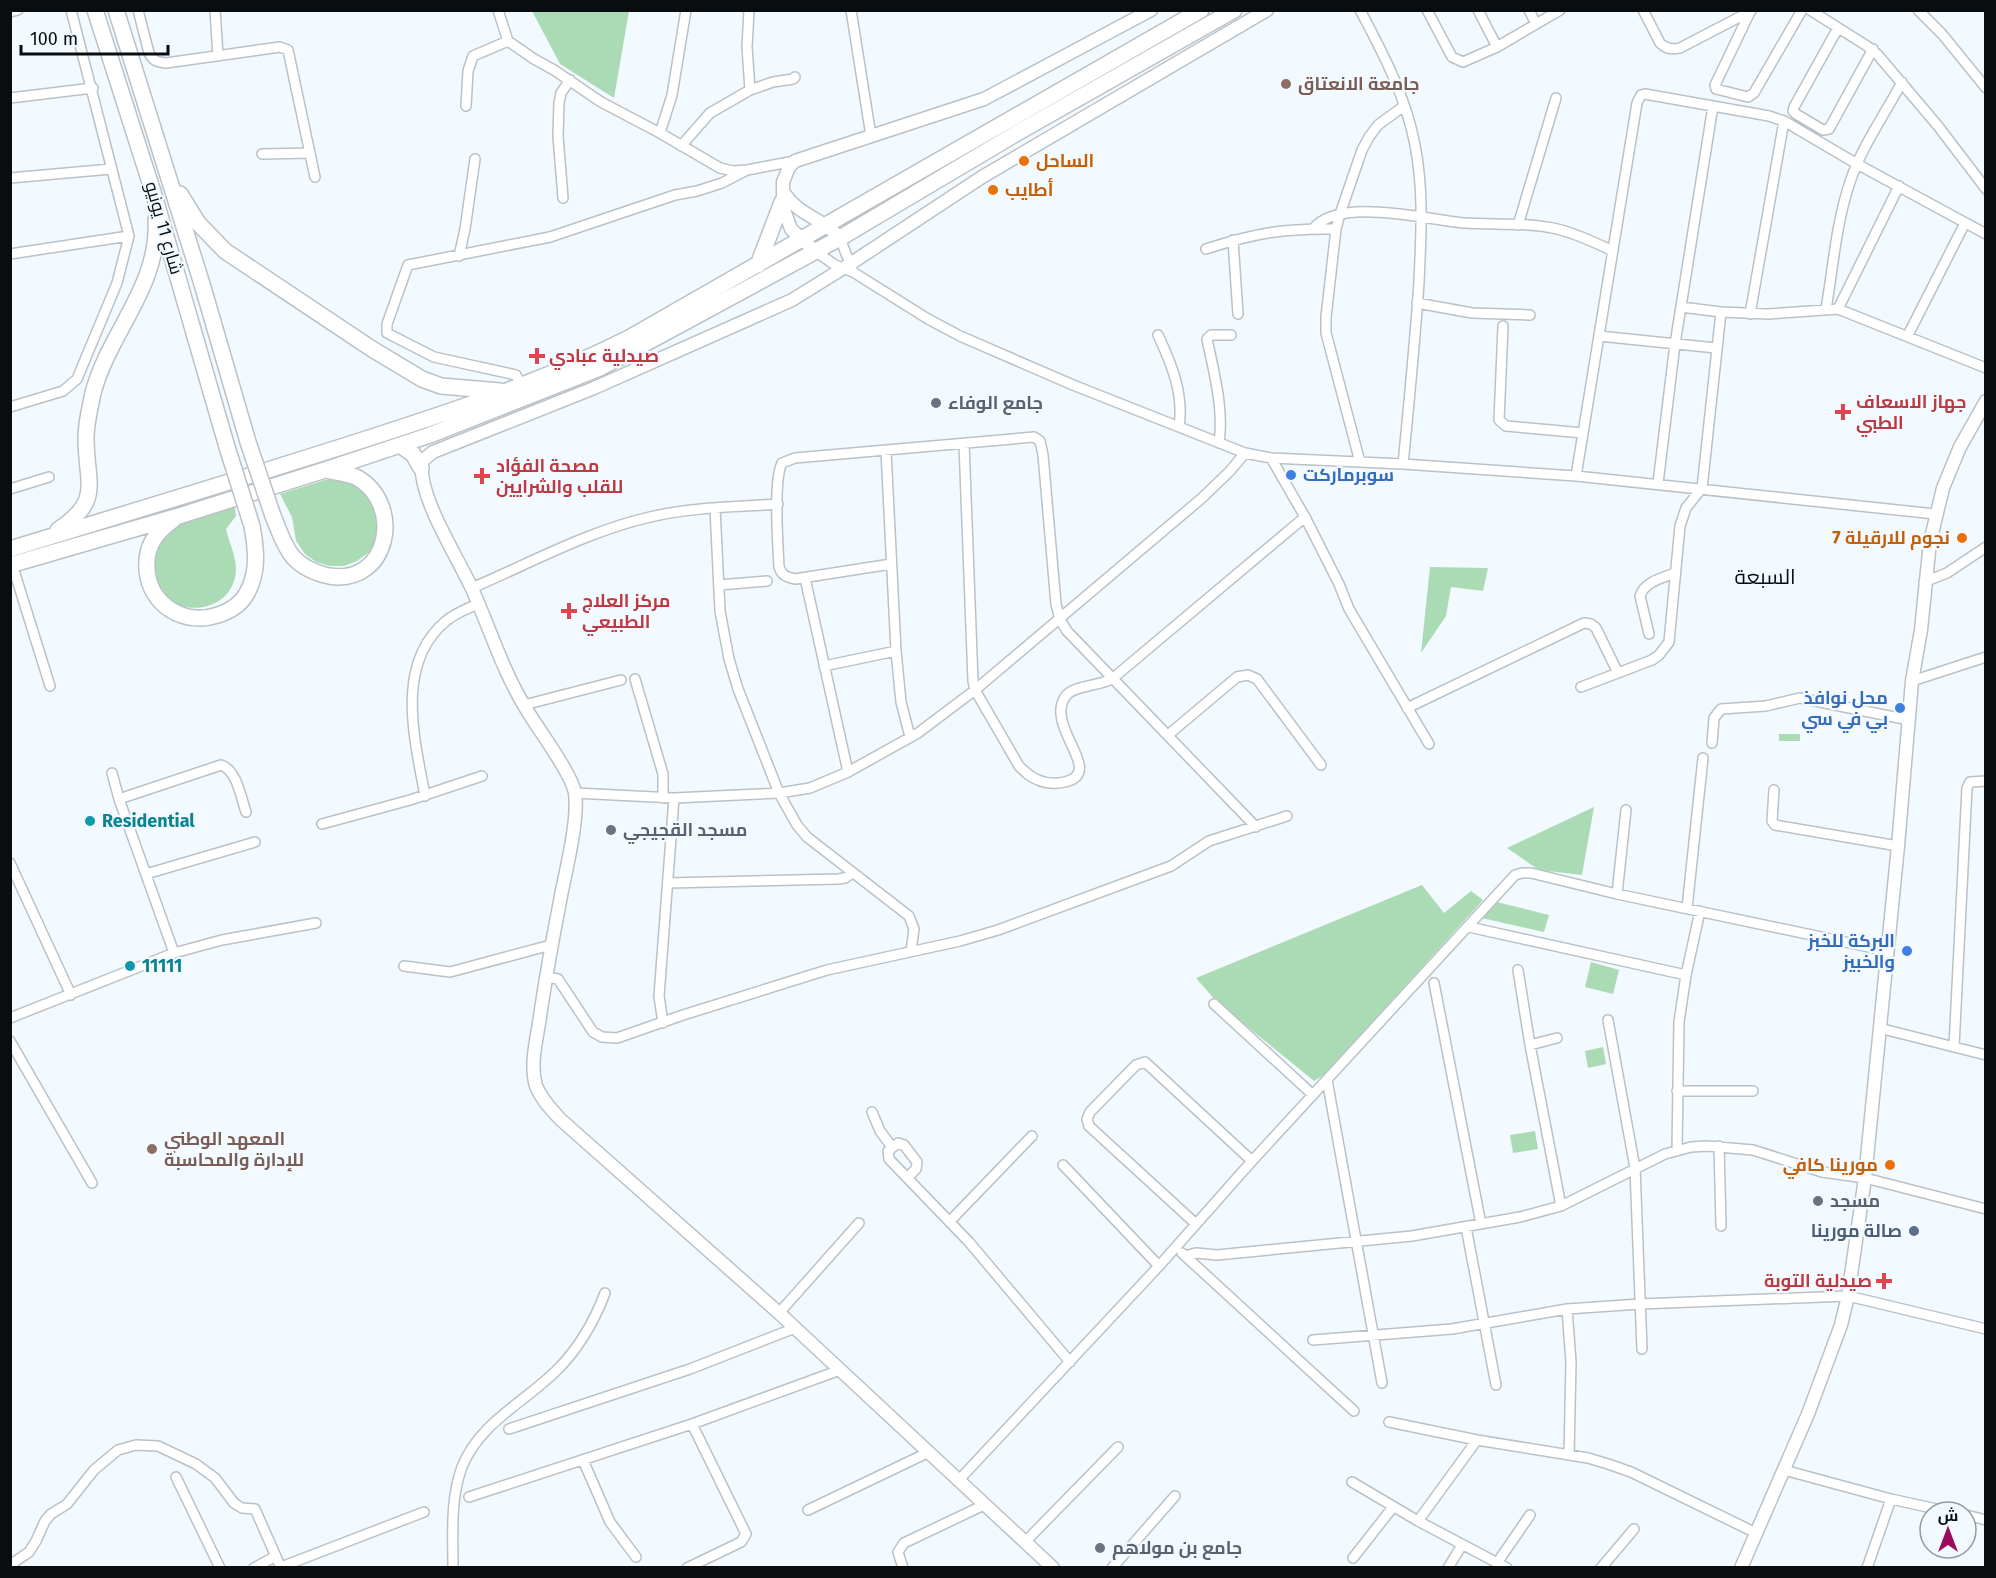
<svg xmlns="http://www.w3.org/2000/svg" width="1996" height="1578" font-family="'Fira Sans',Cairo,sans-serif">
	<rect width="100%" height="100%" fill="#f2f9ff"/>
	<path fill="#abdbb4" d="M 532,11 L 629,11 L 614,98 L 560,64 Z
		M 340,479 L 355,482 L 367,490 L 380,514 L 376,542 L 368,553 L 357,561 L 344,566 L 330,566 L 316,562 L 305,554 L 296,541 L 292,517 L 280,494 L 325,480 Z
		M 235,507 L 236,516 L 226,529 C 229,542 236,556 236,569 C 235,613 175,621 156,586 C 151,577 152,563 151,554 L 169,529 L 183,522 Z
		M 1430,567 L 1488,568 L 1483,591 L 1451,587 L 1446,616 L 1421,653 Z
		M 1779,734 L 1800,734 L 1800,741 L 1779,741 Z
		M 1594,807 L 1582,875 L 1539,870 L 1507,848 Z
		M 1422,885 L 1444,913 L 1471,891 L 1483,900 L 1325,1074 L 1314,1081 L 1216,1001 L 1196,978 Z
		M 1497,902 L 1549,915 L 1544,932 L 1482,918 Z
		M 1591,962 L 1619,970 L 1613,994 L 1585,987 Z
		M 1603,1047 L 1606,1064 L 1588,1068 L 1585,1051 Z
		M 1535,1131 L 1538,1149 L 1513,1153 L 1510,1135 Z"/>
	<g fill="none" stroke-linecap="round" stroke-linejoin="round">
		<defs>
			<path id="minor" d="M 138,10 L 149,53 C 153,61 157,62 166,63 L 280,47 L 288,50 L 315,177
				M 215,10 L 218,56
				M 498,10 L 508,41 L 534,59 L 554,70 L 601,102 L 660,133 L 720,168 L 733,171 L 747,170 L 795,161
				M 851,10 L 871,136
				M 1360,10 C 1383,53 1406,97 1415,145 C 1424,191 1421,236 1419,282 C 1415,343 1409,403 1403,464
				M 1427,10 L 1452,57 L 1463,62 L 1497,47 L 1560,10
				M 1478,10 L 1497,47
				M 1529,10 L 1536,24
				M 1643,10 L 1660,43 C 1666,49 1672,50 1680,48 L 1751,11
				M 1810,10 L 1867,46 L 1877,54 L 1938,126 L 1986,189
				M 1918,10 L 1942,34 L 1986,88
				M 10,12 L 18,10
				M 1750,12 L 1715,85 L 1716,89 L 1748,97 L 1754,93 L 1802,10
				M 1838,28 L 1794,107 L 1793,111 L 1796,114 L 1823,130 L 1829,129 L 1873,49
				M 750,90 L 773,82 L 793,79 L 795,77
				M 10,98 L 93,88
				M 466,106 L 468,71 L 473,56 L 508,41
				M 660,133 L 672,95 L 686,10
				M 681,146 L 710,113 L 750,90 L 747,47 L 749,10
				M 262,154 L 310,153
				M 10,178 L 111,169
				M 563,198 L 558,136 L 559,103 L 561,93 L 570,80
				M 1518,225 L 1556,98
				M 1313,229 C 1338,196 1428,220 1464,223 C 1495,225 1527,222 1557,229 C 1576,233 1595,243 1613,251
				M 840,238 L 852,269
				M 1233,240 L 1238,314
				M 1206,249 C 1255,233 1285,228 1336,229
				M 815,251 L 835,265 L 853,272 L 928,319 L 960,336 L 1073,385 L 1245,453 L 1271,458 L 1403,464 L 1576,476 L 1935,514
				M 10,254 L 129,236
				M 459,256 L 465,229 L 475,159
				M 1417,303 L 1472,313 L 1530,315
				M 1681,307 L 1721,312 L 1768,314 L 1838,309 L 1986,368
				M 1826,309 C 1833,268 1836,225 1849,185 C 1860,149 1884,116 1902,82
				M 1838,309 L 1899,186
				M 1750,314 L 1784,121
				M 1503,326 L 1499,420 L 1506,426 L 1583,433
				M 1158,335 C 1172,365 1184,394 1179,427
				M 1908,335 L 1965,223
				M 1599,336 L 1716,348
				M 521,385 L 516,375 L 434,357 L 387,333 L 387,324 L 408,265 L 550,237 L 675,195 L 697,191 L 722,183 L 747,170
				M 10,407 L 63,391 L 77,379 L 117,283 L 129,236 L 71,10
				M 964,443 L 973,681 L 975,690 L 1019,766 C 1025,772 1030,777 1038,780 C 1047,784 1056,784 1065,782 C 1106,772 1045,728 1065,697 C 1073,685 1099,686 1112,679 L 1305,517
				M 1219,443 C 1224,409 1214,373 1207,339 L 1211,335 L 1231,335
				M 886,451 L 896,651 L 901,702 L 910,737
				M 1271,458 L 1305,517 L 1339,584 L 1349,609 L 1429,744
				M 1360,462 L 1326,333 L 1326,317 L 1336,229 L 1340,214 L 1362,150 L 1369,137 L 1378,125 L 1404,106
				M 1576,476 L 1637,103 L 1641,95 L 1645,94 L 1769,116 L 1784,121 L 1857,164 L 1986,234
				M 1658,483 L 1675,344 L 1713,106
				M 10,489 L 49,477
				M 715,508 L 720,611 L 729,659 L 738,689 L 779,793 L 797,825 L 807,837 L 909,916 L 914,929 L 911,951
				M 12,564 L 50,686
				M 891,564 L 795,579 C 787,577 782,576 779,567 C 778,545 773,480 782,463 L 795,458 L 1034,437 L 1040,441 L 1043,455 L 1056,604 L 1060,620 L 1067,631 L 1256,827
				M 805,578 L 848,772
				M 1924,582 L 1947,573 L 1986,547
				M 719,585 L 767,581
				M 472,588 C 528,564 591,530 650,517 C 692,507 735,507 778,504
				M 1649,634 L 1640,596 C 1644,582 1662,578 1675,573
				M 824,666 L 896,651
				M 635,679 L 663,774 L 663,798
				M 1912,681 L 1986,657
				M 1581,687 L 1652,660 L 1659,655 L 1669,642 L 1680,526 L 1686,508 L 1702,488 L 1721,312
				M 524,705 L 621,680
				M 1407,708 L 1584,623 L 1591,624 L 1596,628 L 1618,673
				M 1168,735 L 1237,677 L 1248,675 L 1257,679 L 1321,765
				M 1712,743 L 1714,718 L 1721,709 L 1766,706 L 1800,698 L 1909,720
				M 112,773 L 119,799 L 174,953
				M 1774,790 L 1772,821 L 1775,825 L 1898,846
				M 575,793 L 674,798 L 779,793 L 810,788 L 848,772 L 918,733 L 975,690 L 1202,498 L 1230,471 L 1245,453
				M 425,796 C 415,740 394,664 446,621 C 455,613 467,609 478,604
				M 119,799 L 221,765 C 237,770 241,798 246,812
				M 322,824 L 410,800 L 482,776
				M 10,863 L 71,995
				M 146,874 L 255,842
				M 668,883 L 838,879 L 845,878 L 852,873
				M 1617,894 L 1626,810
				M 1687,908 L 1703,758
				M 1469,927 L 1686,975
				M 404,966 L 450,972 L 551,945
				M 1518,970 L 1530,1045 L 1561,1206
				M 546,977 L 558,979 L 593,1032 L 602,1037 L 617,1038 L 683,1015 L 827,970 L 960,941 L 998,930 L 1171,866 L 1209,841 L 1287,816
				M 1434,983 L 1481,1224
				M 1214,1004 L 1313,1095
				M 10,1018 L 174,953 L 222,940 L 316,923
				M 1608,1020 L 1635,1168 L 1642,1349
				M 663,1023 L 659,996 L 674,798
				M 1879,1028 L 1986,1055
				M 10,1041 L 92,1183
				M 1530,1045 L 1557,1038
				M 1954,1047 L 1967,788 L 1970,782 L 1986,781
				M 1327,1080 L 1382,1383
				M 1677,1091 L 1753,1091
				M 872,1112 L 880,1131 L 892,1147
				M 1719,1146 L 1721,1226
				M 1677,1150 L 1679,1022 L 1686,975 L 1700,911
				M 1063,1165 L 1159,1266
				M 907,1178 L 916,1169 L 917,1162 L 904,1145 L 898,1143 L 888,1151 L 889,1159 L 969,1242 L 1070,1362
				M 950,1221 L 1032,1136
				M 1196,1224 L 1089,1126 L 1087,1119 L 1090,1112 L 1136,1065 L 1145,1062 L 1252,1161
				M 1466,1227 L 1496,1385
				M 1182,1253 L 1354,1411
				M 1185,1256 L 1196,1253 L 1217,1255 L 1412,1236 L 1520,1217 L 1561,1206 L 1665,1154 L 1691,1147 L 1707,1146 L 1753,1150 L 1822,1172 L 1865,1178 L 1986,1209
				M 1567,1309 L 1571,1362 L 1569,1455
				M 779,1313 L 859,1223
				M 1313,1340 L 1452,1329 L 1567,1309 L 1640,1304 L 1848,1296 L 1986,1329
				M 1389,1422 L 1477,1440 L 1588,1458 L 1608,1464 L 1631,1472 L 1756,1533
				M 509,1429 L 690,1369 L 795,1328
				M 583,1460 L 610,1522 L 636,1557
				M 1784,1470 L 1891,1499 L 1950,1512
				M 176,1477 L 220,1568
				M 958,1481 L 1159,1266 L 1252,1161 L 1515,875 L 1522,873 L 1531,873 L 1617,894 L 1888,951
				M 1352,1482 L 1418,1521 L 1507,1568
				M 469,1497 L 692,1424 L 840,1370
				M 808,1510 L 927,1453
				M 1966,1515 L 1986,1520
				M 1418,1521 L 1477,1440
				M 1025,1542 L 1118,1447
				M 1353,1558 L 1393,1507
				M 1497,1563 L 1530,1515
				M 10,1565 L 29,1552 L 36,1541 L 45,1521 L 51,1514 L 67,1504 L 94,1470 L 118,1450 L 136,1445 L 158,1446 L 196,1464 L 215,1478 L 234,1503 L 242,1508 L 255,1509 L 281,1568
				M 281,1567 L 424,1512
				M 254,1568 L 276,1556
				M 453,1568 C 453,1535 450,1499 462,1467 C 479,1423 525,1402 557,1370 C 579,1348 594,1322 605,1293
				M 687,1568 L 741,1542 L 746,1534 L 692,1424
				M 903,1568 L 898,1552 L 904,1543 L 984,1505
				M 1112,1568 L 1175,1496
				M 1448,1568 L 1462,1545
				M 1601,1568 L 1634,1529
				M 1867,1568 L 1891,1499"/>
			<path id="tertiary" d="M 784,193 C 799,216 823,218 840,238
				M 815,251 L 791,229 L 783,207 L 783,182 L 789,167 L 795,161 L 984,99 L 1151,10
				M 1053,1568 L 779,1313 L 560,1119 C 551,1109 541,1099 536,1086 C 530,1066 536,1042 539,1023 C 545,982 552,942 560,901 C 565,873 579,821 575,793 C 571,772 537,728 525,707 C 503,671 490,629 473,591 C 458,557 417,496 422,461 L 433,452 L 594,388 L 792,300 L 850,264 L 982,177 L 1267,10
				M 1741,1568 L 1808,1414 L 1841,1325 L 1848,1296 L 1865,1178 L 1898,846 L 1912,681 L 1921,630 L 1930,542 L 1943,488 L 1960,447 L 1986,401"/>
			<path id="trunk" d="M 95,10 L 154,195 L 227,447
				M 116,10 L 202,284 L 248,442
				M 180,194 L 198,223 L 225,251 L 372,349 L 422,379 L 441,386 L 500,391
				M 758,265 L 782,202
				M 400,445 L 413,454 L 421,468
				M 273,516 C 279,530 283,545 293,557 C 303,568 315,573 329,576 C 389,586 405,504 356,477 C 347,473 335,472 325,470
				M 173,520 C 155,533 145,547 147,570 C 150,606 185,626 218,615 C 230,611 241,605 247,593 C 259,572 256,548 252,526
				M 58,530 C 103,500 86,484 86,438 C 86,423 90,408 93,393 C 109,332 160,286 156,219
				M 10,549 C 121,515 231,482 341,447 C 438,416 538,384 629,338 L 1201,10
				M 10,565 L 182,515 L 325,470 L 430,435 L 600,368 L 840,238 L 1017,133 L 1234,10"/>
		</defs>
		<use href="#minor" stroke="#bac1c7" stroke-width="12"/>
		<use href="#tertiary" stroke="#bac1c7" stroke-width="15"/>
		<use href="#trunk" stroke="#bac1c7" stroke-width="18"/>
		<use href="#minor" stroke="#fff" stroke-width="9"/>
		<use href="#tertiary" stroke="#fff" stroke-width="12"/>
		<use href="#trunk" stroke="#fff" stroke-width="15"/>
		<defs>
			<path id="trunk-bridge" d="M 248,442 L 273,516
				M 227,447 L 252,526"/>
		</defs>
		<use href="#trunk-bridge" stroke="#bac1c7" stroke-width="18" stroke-linecap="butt"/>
		<use href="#trunk-bridge" stroke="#fff" stroke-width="15"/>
	</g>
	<g fill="#8d6e63" stroke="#f2f9ff" stroke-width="2">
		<circle cx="1286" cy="84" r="6"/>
		<circle cx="152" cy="1149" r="6"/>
	</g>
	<g fill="#e8710a" stroke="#f2f9ff" stroke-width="2">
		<circle cx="1024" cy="161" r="6"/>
		<circle cx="993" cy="190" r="6"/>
		<circle cx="1962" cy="538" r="6"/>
		<circle cx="1890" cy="1165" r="6"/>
	</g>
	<g fill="#e0444e" stroke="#f2f9ff" stroke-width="2">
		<path d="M534 347h6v6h6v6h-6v6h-6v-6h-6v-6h6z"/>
		<path d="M1840 403h6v6h6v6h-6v6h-6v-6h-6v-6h6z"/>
		<path d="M479 467h6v6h6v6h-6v6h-6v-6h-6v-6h6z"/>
		<path d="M566 602h6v6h6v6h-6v6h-6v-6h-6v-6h6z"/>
		<path d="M1881 1272h6v6h6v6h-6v6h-6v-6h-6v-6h6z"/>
	</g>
	<g fill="#6b7280" stroke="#f2f9ff" stroke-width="2">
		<circle cx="936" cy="403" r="6"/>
		<circle cx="611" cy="830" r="6"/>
		<circle cx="1818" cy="1201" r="6"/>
		<circle cx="1100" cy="1548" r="6"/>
	</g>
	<g fill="#3f7fe0" stroke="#f2f9ff" stroke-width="2">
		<circle cx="1291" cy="475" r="6"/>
		<circle cx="1900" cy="708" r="6"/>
		<circle cx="1907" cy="951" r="6"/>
	</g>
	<g fill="#0f9aa8" stroke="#f2f9ff" stroke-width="2">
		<circle cx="90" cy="821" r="6"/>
		<circle cx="130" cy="966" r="6"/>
	</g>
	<circle fill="#5c6f8a" stroke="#f2f9ff" stroke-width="2" cx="1914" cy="1231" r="6"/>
	<g text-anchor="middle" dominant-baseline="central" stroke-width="4.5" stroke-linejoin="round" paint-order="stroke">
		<g font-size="18" font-weight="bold" fill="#785e54" stroke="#f2f9ff" text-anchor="start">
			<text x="1298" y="84">جامعة الانعتاق</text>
			<text x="164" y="1139">المعهد الوطني<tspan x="164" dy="21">للإدارة والمحاسبة</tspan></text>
		</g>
		<g font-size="18" font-weight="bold" fill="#c56008" stroke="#f2f9ff" text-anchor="start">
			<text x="1036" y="161">الساحل</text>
			<text x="1005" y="190">أطايب</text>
			<text x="1950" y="538" text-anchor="end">7 نجوم للارقيلة</text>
			<text x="1878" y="1165" text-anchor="end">مورينا كافي</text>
		</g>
		<g font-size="18" fill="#0a0d0f" stroke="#f2f9ff">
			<text transform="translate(164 228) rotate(74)">شارع 11 يونيو</text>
		</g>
		<g font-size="18" font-weight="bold" fill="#be3a42" stroke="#f2f9ff" text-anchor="start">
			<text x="549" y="356">صيدلية عبادي</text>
			<text x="1856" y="402">جهاز الاسعاف<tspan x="1856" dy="21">الطبي</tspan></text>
			<text x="496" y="466">مصحة الفؤاد<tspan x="496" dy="21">للقلب والشرايين</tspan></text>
			<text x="582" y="601">مركز العلاج<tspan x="582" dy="21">الطبيعي</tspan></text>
			<text x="1872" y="1281" text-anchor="end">صيدلية التوبة</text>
		</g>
		<g font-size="18" font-weight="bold" fill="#5b616d" stroke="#f2f9ff" text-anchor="start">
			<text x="948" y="403">جامع الوفاء</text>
			<text x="623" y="830">مسجد القجيجي</text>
			<text x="1830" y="1201">مسجد</text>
			<text x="1112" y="1548">جامع بن مولاهم</text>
		</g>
		<g font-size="18" font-weight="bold" fill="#366cbe" stroke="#f2f9ff" text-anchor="end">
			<text x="1303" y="475" text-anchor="start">سوبرماركت</text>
			<text x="1888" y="698">محل نوافذ<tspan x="1888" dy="21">بي في سي</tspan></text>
			<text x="1895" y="941">البركة للخبز<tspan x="1895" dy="21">والخبيز</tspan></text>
		</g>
		<g font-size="18" font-weight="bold" fill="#0d838f" stroke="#f2f9ff" text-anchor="start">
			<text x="102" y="821">Residential</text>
			<text x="142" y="966">11111</text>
		</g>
		<g font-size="18" font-weight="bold" fill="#4e5e75" stroke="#f2f9ff" text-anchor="end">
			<text x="1902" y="1231">صالة مورينا</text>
		</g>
		<g font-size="21" fill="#0a0d0f" stroke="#f2f9ff">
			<text x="1765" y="577">السبعة</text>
		</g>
	</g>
	<rect width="1996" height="1578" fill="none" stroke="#0a0d0f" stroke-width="24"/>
	<g transform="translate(1948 1530)"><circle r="28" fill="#f2f9ff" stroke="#959b9f" stroke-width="1.5"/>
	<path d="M0-4.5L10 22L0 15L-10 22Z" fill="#9b0d5c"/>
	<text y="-9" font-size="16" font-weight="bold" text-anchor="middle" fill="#0a0d0f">ش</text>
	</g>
	<path d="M21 45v9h147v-9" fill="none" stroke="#0a0d0f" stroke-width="3"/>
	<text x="30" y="45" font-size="18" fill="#0a0d0f" stroke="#f2f9ff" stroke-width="4.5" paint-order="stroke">100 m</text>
</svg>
